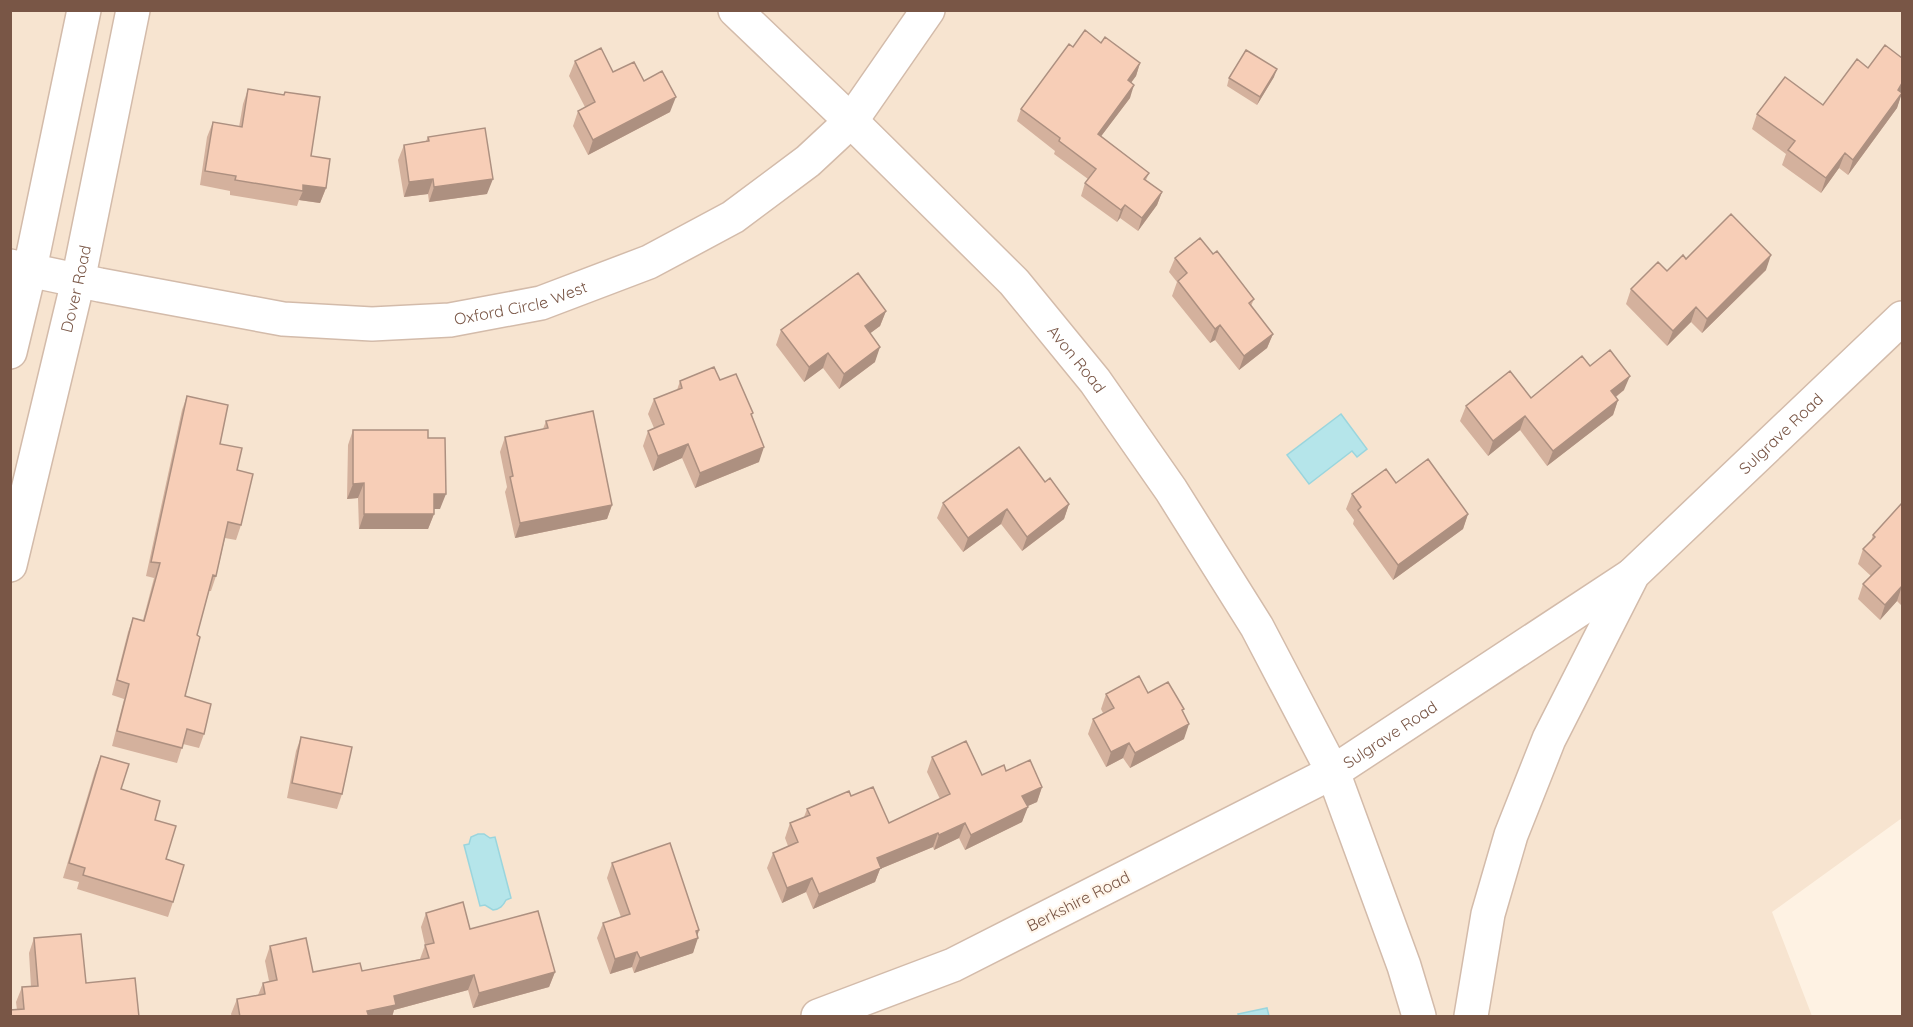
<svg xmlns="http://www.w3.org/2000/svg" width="1913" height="1027" font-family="Quicksand,sans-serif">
	<rect width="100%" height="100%" fill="#fef2e3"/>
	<path fill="#f7e4d0" d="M 10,11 L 1902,11 L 1902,818 L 1772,912 L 1812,1016 L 11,1016 Z"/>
	<path fill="#b5e5ea" stroke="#9ad5dd" stroke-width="1.5" d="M 1341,414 L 1367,449 L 1357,457 L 1352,451 L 1309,484 L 1287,455 Z
		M 478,834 L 484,834 L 490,838 L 495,837 L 511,898 L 506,900 C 503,906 500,909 493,910 L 485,905 L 480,906 L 464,845 L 469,844 L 471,837 Z
		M 1267,1008 L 1269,1016 L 1239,1016 L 1238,1014 Z"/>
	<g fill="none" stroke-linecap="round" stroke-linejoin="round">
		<defs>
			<g id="street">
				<path id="s1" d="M 735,10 L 851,121 L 1014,282 L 1095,381 L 1171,490 L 1257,627 L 1333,772 L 953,965 L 818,1016"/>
				<path id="s2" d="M 10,266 L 100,285 L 283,319 L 372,324 L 450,320 L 541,303 L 649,262 L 733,217 L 808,161 L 851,121 L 928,10"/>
				<path d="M 10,352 L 30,269 L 84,10"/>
				<path id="s3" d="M 10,565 L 78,281 L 133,10"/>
				<path id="s4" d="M 1419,1016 L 1404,966 L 1333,772 L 1632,575"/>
				<path id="s5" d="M 1471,1016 L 1488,914 L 1511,835 L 1549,739 L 1633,574 L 1902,318"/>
			</g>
		</defs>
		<use href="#street" stroke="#d3bbaa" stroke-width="36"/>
		<use href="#street" stroke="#fff" stroke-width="33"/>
	</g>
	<path fill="#d4b19d" d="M 1101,43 L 1140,63 L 1136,76 L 1131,83 L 1130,98 L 1101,136 L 1149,173 L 1146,180 L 1162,192 L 1157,205 L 1138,231 L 1120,218 L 1117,222 L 1081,196 L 1085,183 L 1088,179 L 1054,154 L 1055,151 L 1017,121 L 1021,109 L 1073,47 Z
		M 1902,58 L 1902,91 L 1897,108 L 1848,175 L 1839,168 L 1821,193 L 1782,165 L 1786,154 L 1752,129 L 1757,114 L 1823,105 L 1868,68 Z
		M 575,61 L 644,81 L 670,112 L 588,155 L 573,126 L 578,111 L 585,107 L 569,76 Z
		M 1274,77 L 1257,105 L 1227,86 L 1229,78 Z
		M 248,89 L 311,156 L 326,188 L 320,203 L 299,200 L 297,206 L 230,195 L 230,191 L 200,185 L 207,137 L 213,122 L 239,127 L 243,104 Z
		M 428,137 L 487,194 L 429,202 L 428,194 L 404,197 L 398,160 L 404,145 L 426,141 Z
		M 1213,254 L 1254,299 L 1251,306 L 1273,334 L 1267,348 L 1239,370 L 1215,340 L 1210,343 L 1172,296 L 1177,282 L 1169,272 L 1175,258 Z
		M 1686,259 L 1766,270 L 1702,333 L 1691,322 L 1667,346 L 1626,304 L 1631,289 L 1667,271 Z
		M 886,311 L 880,326 L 870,333 L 875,362 L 839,389 L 823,368 L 804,382 L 776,345 L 781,330 Z
		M 1590,366 L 1624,390 L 1616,397 L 1618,400 L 1613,415 L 1547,466 L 1520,430 L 1488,456 L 1460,421 L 1466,406 L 1531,398 Z
		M 720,380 L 753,413 L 752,415 L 759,462 L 695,488 L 682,458 L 653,471 L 643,446 L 648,431 L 654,428 L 648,414 L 654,399 L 677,390 L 680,381 Z
		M 187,396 L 237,470 L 241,525 L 236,540 L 225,538 L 216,576 L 211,591 L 209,591 L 197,635 L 185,696 L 204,734 L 199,748 L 183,744 L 177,763 L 112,746 L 124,699 L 112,695 L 128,632 L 133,618 L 143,620 L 154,578 L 146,576 L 182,410 Z
		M 546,421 L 612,505 L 607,519 L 515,538 L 505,492 L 507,487 L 500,452 L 505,437 L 543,429 Z
		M 353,430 L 428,438 L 440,509 L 434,509 L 434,514 L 428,529 L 359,529 L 358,498 L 347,499 L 348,445 Z
		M 1045,482 L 1069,504 L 1064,519 L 1022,551 L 1001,524 L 963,552 L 937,518 L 943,503 Z
		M 1396,483 L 1468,514 L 1463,529 L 1393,580 L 1353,524 L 1354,520 L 1346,509 L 1352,494 Z
		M 1902,503 L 1902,606 L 1897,601 L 1880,620 L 1858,599 L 1863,584 L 1871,576 L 1858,564 L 1863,549 L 1871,541 L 1873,535 Z
		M 1148,693 L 1183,712 L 1184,739 L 1130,768 L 1123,758 L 1106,767 L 1088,734 L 1093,719 L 1103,713 L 1101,709 L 1106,694 Z
		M 301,737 L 342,794 L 337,809 L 287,798 L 296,751 Z
		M 101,756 L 121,789 L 155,820 L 166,859 L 173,902 L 168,917 L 77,889 L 79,882 L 63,878 L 95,771 Z
		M 932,757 L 982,775 L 1006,771 L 1042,787 L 1037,802 L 1027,806 L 1022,822 L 965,850 L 959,838 L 934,850 L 933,847 L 880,869 L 875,882 L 813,909 L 806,892 L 782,903 L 767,868 L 773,853 L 788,846 L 785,838 L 790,823 L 804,817 L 807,809 L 851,796 L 889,823 L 940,799 L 927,772 Z
		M 612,863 L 699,930 L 693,953 L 634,973 L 632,967 L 610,974 L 597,938 L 603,923 L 621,917 L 607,878 Z
		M 426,913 L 470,929 L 555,972 L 549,987 L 473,1008 L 468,990 L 394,1010 L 392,1017 L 232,1017 L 231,1014 L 237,999 L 258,995 L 263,983 L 269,981 L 265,961 L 270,946 L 313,972 L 362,971 L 420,959 L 425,945 L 421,927 Z
		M 34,938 L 86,983 L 139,1017 L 17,1010 L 16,1002 L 22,987 L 31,987 L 29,953 Z"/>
	<path fill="#ad9080" d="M 1140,63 L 1136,76 L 1123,93 L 1128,80 Z
		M 1277,69 L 1274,77 L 1257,105 L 1260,97 Z
		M 1902,83 L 1902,91 L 1892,104 L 1898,90 Z
		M 1134,85 L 1130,98 L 1093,147 L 1098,134 Z
		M 1902,93 L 1897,108 L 1848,175 L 1853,160 Z
		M 676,97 L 670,112 L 588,155 L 593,140 Z
		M 1845,153 L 1839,168 L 1821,193 L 1826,178 Z
		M 433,179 L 428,194 L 404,197 L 409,182 Z
		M 493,179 L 487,194 L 429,202 L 434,187 Z
		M 303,185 L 326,188 L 320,203 L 299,200 L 303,191 Z
		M 1162,192 L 1157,205 L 1138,231 L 1142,218 Z
		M 1125,205 L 1120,218 L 1117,222 L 1121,210 Z
		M 1771,255 L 1766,270 L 1702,333 L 1707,319 Z
		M 1696,307 L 1691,322 L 1667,346 L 1673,331 Z
		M 886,311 L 880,326 L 860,341 L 865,326 Z
		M 1220,325 L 1215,340 L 1210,343 L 1215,329 Z
		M 1273,334 L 1267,348 L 1239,370 L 1244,356 Z
		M 880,347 L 875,362 L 839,389 L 844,374 Z
		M 828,353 L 823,368 L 804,382 L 809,367 Z
		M 1630,376 L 1624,390 L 1605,405 L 1611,391 Z
		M 1618,400 L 1613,415 L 1547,466 L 1553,451 Z
		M 1525,416 L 1520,430 L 1488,456 L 1493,441 Z
		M 688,444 L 682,458 L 653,471 L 658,456 Z
		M 764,447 L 759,462 L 695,488 L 700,473 Z
		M 364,483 L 358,498 L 347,499 L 353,484 Z
		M 434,494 L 446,494 L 440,509 L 429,509 Z
		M 1069,504 L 1064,519 L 1022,551 L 1027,537 Z
		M 612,505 L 607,519 L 515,538 L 520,523 Z
		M 1007,509 L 1001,524 L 963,552 L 968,538 Z
		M 364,514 L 434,514 L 428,529 L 359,529 Z
		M 1468,514 L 1463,529 L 1393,580 L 1398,565 Z
		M 1902,586 L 1897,601 L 1880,620 L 1885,605 Z
		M 1189,724 L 1184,739 L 1130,768 L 1135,753 Z
		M 1129,743 L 1123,758 L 1106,767 L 1111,752 Z
		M 1042,787 L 1037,802 L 1017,811 L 1022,796 Z
		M 1028,807 L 1022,822 L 965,850 L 971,835 Z
		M 965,823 L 959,838 L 934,850 L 939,835 Z
		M 938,833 L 933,847 L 880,869 L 875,882 L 813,909 L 819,894 L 877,858 Z
		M 812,878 L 806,892 L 782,903 L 787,888 Z
		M 699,930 L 696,939 L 698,938 L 693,953 L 634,973 L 640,958 Z
		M 637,952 L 632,967 L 610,974 L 615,959 Z
		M 555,972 L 549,987 L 473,1008 L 479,993 Z
		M 474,975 L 468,990 L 394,1010 L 392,1017 L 365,1017 L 367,1011 L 394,996 Z"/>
	<path fill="#f7ceb7" stroke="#ad9080" stroke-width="1.5" d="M 1085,30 L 1101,43 L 1105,37 L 1140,63 L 1128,80 L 1134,85 L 1098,134 L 1149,173 L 1144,179 L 1162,192 L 1142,218 L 1125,205 L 1121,210 L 1085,183 L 1096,169 L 1059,141 L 1060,138 L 1021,109 L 1069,44 L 1073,47 Z
		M 1885,45 L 1902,58 L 1902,83 L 1898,90 L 1902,93 L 1853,160 L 1845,153 L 1826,178 L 1788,150 L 1795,141 L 1757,114 L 1785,77 L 1823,105 L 1857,59 L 1868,68 Z
		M 601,48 L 613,72 L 634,62 L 644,81 L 662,71 L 676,97 L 593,140 L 578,111 L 595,102 L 575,61 Z
		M 1246,50 L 1277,69 L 1260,97 L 1229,78 Z
		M 248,89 L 284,95 L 285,92 L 320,97 L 311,156 L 330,159 L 326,188 L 303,185 L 303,191 L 235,180 L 236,176 L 205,171 L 213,122 L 242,127 Z
		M 485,128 L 493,179 L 434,187 L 433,179 L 409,182 L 404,145 L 429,141 L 428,137 Z
		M 1731,214 L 1771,255 L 1707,319 L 1696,307 L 1673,331 L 1631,289 L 1658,262 L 1667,271 L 1683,255 L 1686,259 Z
		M 1200,238 L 1213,254 L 1217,251 L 1254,299 L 1249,303 L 1273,334 L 1244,356 L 1220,325 L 1215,329 L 1178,281 L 1187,273 L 1175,258 Z
		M 858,273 L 886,311 L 865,326 L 880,347 L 844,374 L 828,353 L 809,367 L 781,330 Z
		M 1610,350 L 1630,376 L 1611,391 L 1618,400 L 1553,451 L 1525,416 L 1493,441 L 1466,406 L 1510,371 L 1531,398 L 1582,356 L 1590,366 Z
		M 714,367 L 720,380 L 736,374 L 753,413 L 751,414 L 764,447 L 700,473 L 688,444 L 658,456 L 648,431 L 664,424 L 654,399 L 682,388 L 680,381 Z
		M 187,396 L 228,405 L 220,444 L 242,448 L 237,470 L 253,474 L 241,525 L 228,522 L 216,576 L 213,575 L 197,635 L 200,637 L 185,696 L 211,704 L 204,734 L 187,729 L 182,748 L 117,731 L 129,684 L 117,680 L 133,618 L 144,621 L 160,563 L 151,562 Z
		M 593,411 L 612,505 L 520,523 L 510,477 L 513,476 L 505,437 L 548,428 L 546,421 Z
		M 353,430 L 428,430 L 428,438 L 445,438 L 446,494 L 434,494 L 434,514 L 364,514 L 364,483 L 353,484 Z
		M 1019,447 L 1045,482 L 1050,478 L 1069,504 L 1027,537 L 1007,509 L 968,538 L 943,503 Z
		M 1428,459 L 1468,514 L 1398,565 L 1358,510 L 1361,507 L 1352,494 L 1386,469 L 1396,483 Z
		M 1902,503 L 1902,586 L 1885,605 L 1863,584 L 1881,566 L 1863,549 L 1875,537 L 1873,535 Z
		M 1139,676 L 1148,693 L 1168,682 L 1184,709 L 1182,710 L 1189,724 L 1135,753 L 1129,743 L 1111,752 L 1093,719 L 1114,708 L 1106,694 Z
		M 301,737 L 352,747 L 342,794 L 292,783 Z
		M 966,741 L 982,775 L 1004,765 L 1006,771 L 1030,760 L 1042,787 L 1022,796 L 1028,807 L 971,835 L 965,823 L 939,835 L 938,833 L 877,858 L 881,868 L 819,894 L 812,878 L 787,888 L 773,853 L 798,842 L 790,823 L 810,815 L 807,809 L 849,791 L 851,796 L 873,787 L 889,823 L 950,794 L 932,757 Z
		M 101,756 L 129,764 L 121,789 L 160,801 L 155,820 L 176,826 L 166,859 L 184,865 L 173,902 L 83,875 L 85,868 L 69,863 Z
		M 670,843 L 699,930 L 696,931 L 698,938 L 640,958 L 637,952 L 615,959 L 603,923 L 630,914 L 612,863 Z
		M 463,902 L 470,929 L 538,911 L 555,972 L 479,993 L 474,975 L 394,996 L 396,1005 L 367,1011 L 369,1017 L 240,1017 L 237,999 L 265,994 L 263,983 L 277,980 L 270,946 L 306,938 L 313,972 L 360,963 L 362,971 L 429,958 L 425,945 L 434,943 L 426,913 Z
		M 81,934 L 86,983 L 135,978 L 139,1017 L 10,1017 L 10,1010 L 24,1009 L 22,987 L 38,986 L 34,938 Z"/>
	<g text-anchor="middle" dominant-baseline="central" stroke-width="4.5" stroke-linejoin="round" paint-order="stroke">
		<g font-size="16" fill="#795646" stroke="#fff6eb">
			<text stroke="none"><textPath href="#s3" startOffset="284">Dover Road</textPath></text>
			<text stroke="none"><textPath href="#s2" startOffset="518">Oxford Circle West</textPath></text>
			<text stroke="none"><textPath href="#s1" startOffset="489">Avon Road</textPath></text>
			<text stroke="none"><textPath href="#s5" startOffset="678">Sulgrave Road</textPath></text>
			<text stroke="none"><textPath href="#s4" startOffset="327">Sulgrave Road</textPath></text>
			<text transform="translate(1078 901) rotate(-27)">Berkshire Road</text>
		</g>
	</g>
	<rect width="1913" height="1027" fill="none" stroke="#795646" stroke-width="24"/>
</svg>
